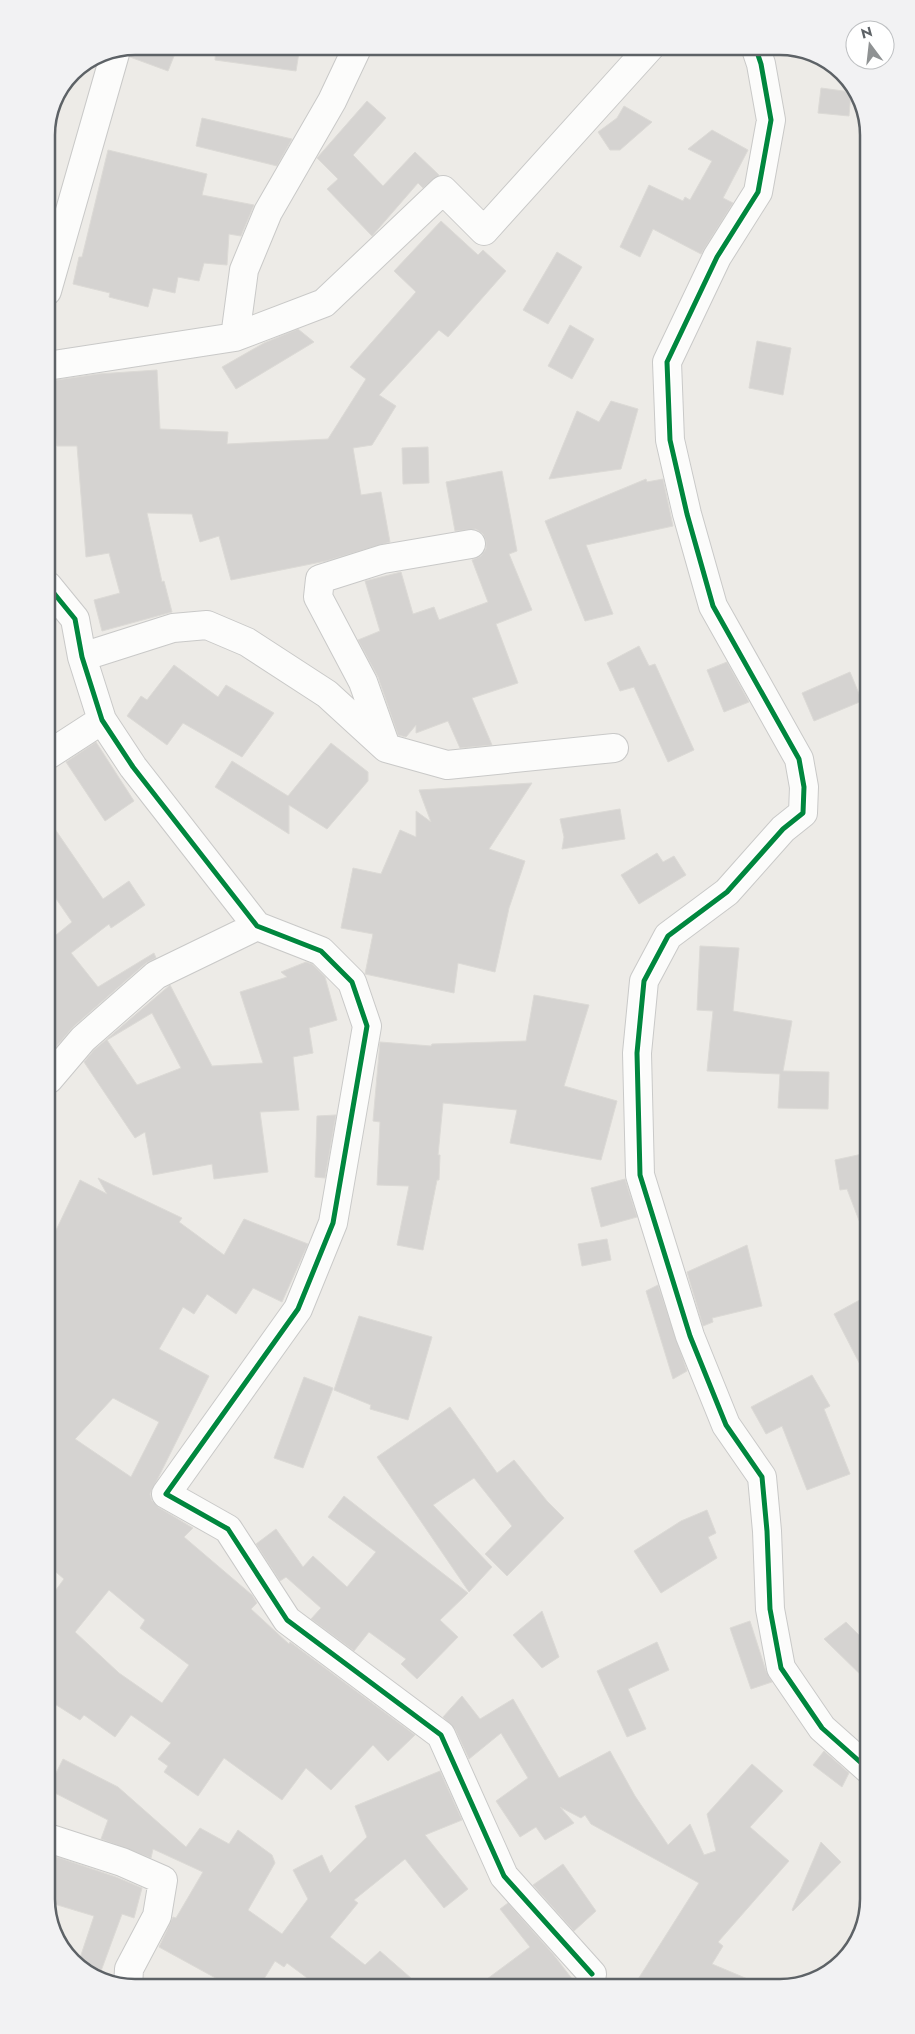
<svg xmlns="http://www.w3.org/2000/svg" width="915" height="2034" font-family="Jost,sans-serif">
	<rect width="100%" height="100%" fill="#edebe7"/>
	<path fill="#d5d3d1" stroke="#dcdad6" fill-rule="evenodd" d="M 178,46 L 168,71 L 130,57 L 131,47 Z
		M 216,46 L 300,46 L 296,71 L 215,60 Z
		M 821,88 L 851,92 L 849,116 L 818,113 Z
		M 367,101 L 386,118 L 353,155 L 383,186 L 415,152 L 439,175 L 423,188 L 418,183 L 372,236 L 327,189 L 338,179 L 317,158 Z
		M 624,106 L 652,122 L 620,150 L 610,150 L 598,132 L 617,118 Z
		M 202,118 L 292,139 L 277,166 L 196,146 Z
		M 712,130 L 748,150 L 723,198 L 733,203 L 701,254 L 653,229 L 640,257 L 620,247 L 649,185 L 683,201 L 685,197 L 690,200 L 712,161 L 688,149 Z
		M 108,150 L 207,174 L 202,195 L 254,205 L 241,236 L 229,234 L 227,265 L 204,263 L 199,281 L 178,277 L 175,293 L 153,288 L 148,307 L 109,297 L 110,293 L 73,284 L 79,257 L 82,257 Z
		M 441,221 L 478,255 L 483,250 L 506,271 L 448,337 L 439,330 L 379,395 L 396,406 L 372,445 L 353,448 L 361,495 L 381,492 L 390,542 L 326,561 L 231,580 L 219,536 L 200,542 L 192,514 L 147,513 L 162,582 L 164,581 L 172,612 L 102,631 L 94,600 L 120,593 L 109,553 L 86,557 L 77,446 L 57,446 L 50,381 L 98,374 L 157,370 L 160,429 L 228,432 L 227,444 L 328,439 L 366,379 L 350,367 L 416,292 L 394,271 Z
		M 557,252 L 582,267 L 548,324 L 523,310 Z
		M 570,325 L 594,339 L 572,379 L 548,366 Z
		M 298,329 L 314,342 L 236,389 L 222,367 L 264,343 Z
		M 757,341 L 791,348 L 783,395 L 749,388 Z
		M 611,401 L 638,409 L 621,469 L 549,479 L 577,411 L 599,422 Z
		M 428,447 L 429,483 L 403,484 L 402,448 Z
		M 502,471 L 517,551 L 509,554 L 532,610 L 496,624 L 518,683 L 472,698 L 492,745 L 460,748 L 448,721 L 416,733 L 416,725 L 406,737 L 398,735 L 378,677 L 358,640 L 380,631 L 365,581 L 401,572 L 413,614 L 434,607 L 439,620 L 488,602 L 472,560 L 481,556 L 486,549 L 486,541 L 483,534 L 476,529 L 455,531 L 446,482 Z
		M 646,479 L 647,482 L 663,479 L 673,526 L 586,545 L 613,614 L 585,621 L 545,521 Z
		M 639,646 L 649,666 L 655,664 L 694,750 L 668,762 L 634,687 L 620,691 L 607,663 Z
		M 727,662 L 749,702 L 724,712 L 707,670 Z
		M 174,665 L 218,697 L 226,685 L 274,713 L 242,757 L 183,723 L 167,745 L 127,716 L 141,696 L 147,700 Z
		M 850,672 L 862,701 L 814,721 L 802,693 Z
		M 96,742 L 134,801 L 105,821 L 66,762 Z
		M 331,743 L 368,772 L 368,781 L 327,829 L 289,805 L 289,834 L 215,787 L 232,761 L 288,796 Z
		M 532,783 L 489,849 L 525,861 L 509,908 L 495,972 L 458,963 L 454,993 L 365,974 L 373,934 L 341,928 L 353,868 L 381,874 L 400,830 L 416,837 L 416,811 L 431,822 L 419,790 Z
		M 620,809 L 625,839 L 562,849 L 564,837 L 560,819 Z
		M 48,819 L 103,899 L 129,881 L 145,905 L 111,928 L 109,924 L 71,953 L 98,987 L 154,953 L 156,958 L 146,963 L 73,1027 L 49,1055 L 48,926 L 56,935 L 72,922 L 48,887 Z
		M 657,853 L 663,862 L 674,856 L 686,875 L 639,904 L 621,875 Z
		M 700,946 L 739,948 L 733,1011 L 792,1021 L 783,1071 L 829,1072 L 828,1109 L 778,1108 L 780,1074 L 707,1071 L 713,1011 L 697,1010 Z
		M 306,962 L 312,964 L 325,977 L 337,1020 L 309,1028 L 313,1053 L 293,1057 L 299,1110 L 260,1112 L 268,1172 L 214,1179 L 212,1164 L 153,1175 L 145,1132 L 135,1138 L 84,1062 L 94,1050 L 170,985 L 212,1066 L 263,1063 L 240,992 L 287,977 L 281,972 ZM 152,1013 L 181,1068 L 137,1085 L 107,1040 Z
		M 534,995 L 589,1005 L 564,1086 L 617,1101 L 601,1160 L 510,1143 L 517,1110 L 443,1103 L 438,1155 L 440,1155 L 439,1180 L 437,1180 L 423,1250 L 397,1245 L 409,1186 L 377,1185 L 380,1122 L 373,1121 L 380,1042 L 431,1046 L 432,1044 L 526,1041 Z
		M 336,1115 L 325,1178 L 315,1177 L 317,1116 Z
		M 867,1153 L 867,1236 L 865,1236 L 847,1189 L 840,1190 L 835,1160 Z
		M 98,1178 L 182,1218 L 179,1222 L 224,1255 L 244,1219 L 308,1244 L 282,1302 L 253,1288 L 236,1314 L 207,1294 L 194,1314 L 183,1307 L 159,1349 L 209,1376 L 150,1494 L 152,1501 L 158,1507 L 193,1528 L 184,1537 L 252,1595 L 257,1603 L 251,1609 L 289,1644 L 290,1642 L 415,1735 L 388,1761 L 373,1745 L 331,1790 L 306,1768 L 282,1800 L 224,1758 L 198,1796 L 164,1772 L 168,1766 L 158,1759 L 171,1743 L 131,1715 L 115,1737 L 84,1715 L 80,1720 L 50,1701 L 50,1598 L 64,1579 L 50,1567 L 49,1245 L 80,1180 L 107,1194 ZM 113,1398 L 159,1422 L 131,1477 L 75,1439 ZM 109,1590 L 145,1620 L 140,1628 L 189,1665 L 162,1703 L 119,1673 L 75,1632 Z
		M 625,1179 L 637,1217 L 601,1227 L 591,1188 Z
		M 607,1239 L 611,1260 L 582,1266 L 578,1244 Z
		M 747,1245 L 762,1306 L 712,1318 L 713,1322 L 703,1326 L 687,1272 Z
		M 658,1285 L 687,1371 L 673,1379 L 646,1291 Z
		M 867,1296 L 867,1378 L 834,1314 Z
		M 359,1316 L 432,1337 L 408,1420 L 370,1409 L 371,1405 L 334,1390 Z
		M 812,1375 L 830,1406 L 824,1409 L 850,1474 L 807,1490 L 782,1426 L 766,1434 L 751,1407 Z
		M 304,1377 L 333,1388 L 303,1468 L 274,1458 Z
		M 450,1407 L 497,1473 L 514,1460 L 547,1501 L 564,1518 L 507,1576 L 485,1554 L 512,1526 L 474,1478 L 433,1505 L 492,1567 L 469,1592 L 377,1457 Z
		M 344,1496 L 468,1593 L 440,1620 L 458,1637 L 417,1679 L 401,1664 L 406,1659 L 369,1632 L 354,1651 L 311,1619 L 321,1608 L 286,1577 L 280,1581 L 256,1544 L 276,1529 L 303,1567 L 313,1556 L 347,1587 L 376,1552 L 328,1517 Z
		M 707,1510 L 716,1533 L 708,1537 L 717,1558 L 661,1593 L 634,1551 L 681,1521 Z
		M 542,1611 L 559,1657 L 542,1668 L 513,1635 Z
		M 750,1621 L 766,1671 L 772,1682 L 751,1689 L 730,1628 Z
		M 846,1622 L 868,1644 L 868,1682 L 824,1639 Z
		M 657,1642 L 669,1670 L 628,1689 L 646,1729 L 627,1737 L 597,1671 Z
		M 462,1696 L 480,1719 L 513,1699 L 559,1778 L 610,1751 L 635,1796 L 668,1845 L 690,1824 L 704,1855 L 716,1851 L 707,1814 L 752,1764 L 783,1791 L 750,1827 L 789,1861 L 718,1942 L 723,1946 L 712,1964 L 757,1983 L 635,1984 L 699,1883 L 591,1824 L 585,1815 L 581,1818 L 560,1807 L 574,1823 L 545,1840 L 536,1827 L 520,1837 L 496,1801 L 528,1778 L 501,1733 L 469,1759 L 455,1729 L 443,1717 Z
		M 824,1751 L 849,1773 L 842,1787 L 813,1765 Z
		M 63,1759 L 118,1787 L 186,1847 L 200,1828 L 229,1844 L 238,1830 L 272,1855 L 275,1863 L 248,1910 L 282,1934 L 308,1899 L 293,1870 L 322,1855 L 330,1873 L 367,1837 L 355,1806 L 440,1771 L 462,1820 L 425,1835 L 468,1889 L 444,1908 L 405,1859 L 354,1900 L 358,1903 L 330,1937 L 365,1965 L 380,1951 L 420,1986 L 318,1986 L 287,1963 L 284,1967 L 275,1961 L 259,1987 L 232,1987 L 159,1947 L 173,1917 L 176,1918 L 203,1872 L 153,1849 L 151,1858 L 101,1839 L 108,1820 L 51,1791 L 51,1783 Z
		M 821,1842 L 841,1862 L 793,1911 L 792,1910 Z
		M 51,1855 L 116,1877 L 142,1888 L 134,1918 L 122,1914 L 101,1971 L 78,1964 L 94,1916 L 51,1903 Z
		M 563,1864 L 596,1911 L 574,1931 L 533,1885 Z
		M 508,1903 L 553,1954 L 576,1984 L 479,1985 L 530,1947 L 500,1909 Z"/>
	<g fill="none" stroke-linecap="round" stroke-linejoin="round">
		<defs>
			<path id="minor" d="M 755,46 L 761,64 L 771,120 L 758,192 L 717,257 L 667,362 L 670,440 L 687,514 L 713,606 L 799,759 L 804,787 L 803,813 L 783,829 L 727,892 L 668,936 L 644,981 L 637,1053 L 640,1175 L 690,1336 L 726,1425 L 762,1477 L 767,1531 L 770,1609 L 781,1668 L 822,1728 L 868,1769
				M 47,291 L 116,50
				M 235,337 L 244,270 L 268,212 L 332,101 L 358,46
				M 47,366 L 235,337 L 324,303 L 443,190 L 484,231 L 651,46
				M 48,586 L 75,619 L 82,657 L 102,720 L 133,767 L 257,926 L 321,951 L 352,982 L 367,1026 L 333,1223 L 298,1309 L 166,1494 L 228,1529 L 287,1620 L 441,1735 L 504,1876 L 592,1974
				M 82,657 L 173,628 L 207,625 L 247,642 L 327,694 L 386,748 L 447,765 L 614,748
				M 385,744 L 363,682 L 318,597 L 320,579 L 383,559 L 471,544
				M 48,755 L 102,720
				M 49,1079 L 83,1039 L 156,975 L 257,926
				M 51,1839 L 122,1862 L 163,1880 L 157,1916 L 129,1969 L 128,1987"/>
		</defs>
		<use href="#minor" stroke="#c9c9c8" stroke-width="30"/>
		<use href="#minor" stroke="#fcfcfb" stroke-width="28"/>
		<defs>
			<path id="cycleway" d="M 755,46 L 761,64 L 771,120 L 758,192 L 717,257 L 667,362 L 670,440 L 687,514 L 713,606 L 799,759 L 804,787 L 803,813 L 783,829 L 727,892 L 668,936 L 644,981 L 637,1053 L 640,1175 L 690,1336 L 726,1425 L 762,1477 L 767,1531 L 770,1609 L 781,1668 L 822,1728 L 868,1769
				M 48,586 L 75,619 L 82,657 L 102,720 L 133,767 L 257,926 L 321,951 L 352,982 L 367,1026 L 333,1223 L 298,1309 L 166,1494 L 228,1529 L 287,1620 L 441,1735 L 504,1876 L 592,1974"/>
		</defs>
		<use href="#cycleway" stroke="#fff" stroke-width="8"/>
		<use href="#cycleway" stroke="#00873e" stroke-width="5"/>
	</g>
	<path d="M0 0H915V2034H0ZM135 55H780A80 80 0 0 1 860 135V1899A80 80 0 0 1 780 1979H135A80 80 0 0 1 55 1899V135A80 80 0 0 1 135 55Z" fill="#f2f2f3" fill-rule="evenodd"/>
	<path fill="none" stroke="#5d6266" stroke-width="2.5" d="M135 55H780A80 80 0 0 1 860 135V1899A80 80 0 0 1 780 1979H135A80 80 0 0 1 55 1899V135A80 80 0 0 1 135 55Z"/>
	<g transform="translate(870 45) rotate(345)"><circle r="24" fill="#ffffff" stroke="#bec0c2"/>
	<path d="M0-4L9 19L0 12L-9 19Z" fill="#8f9293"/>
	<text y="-8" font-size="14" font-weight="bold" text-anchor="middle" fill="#5d6266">N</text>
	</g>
</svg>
